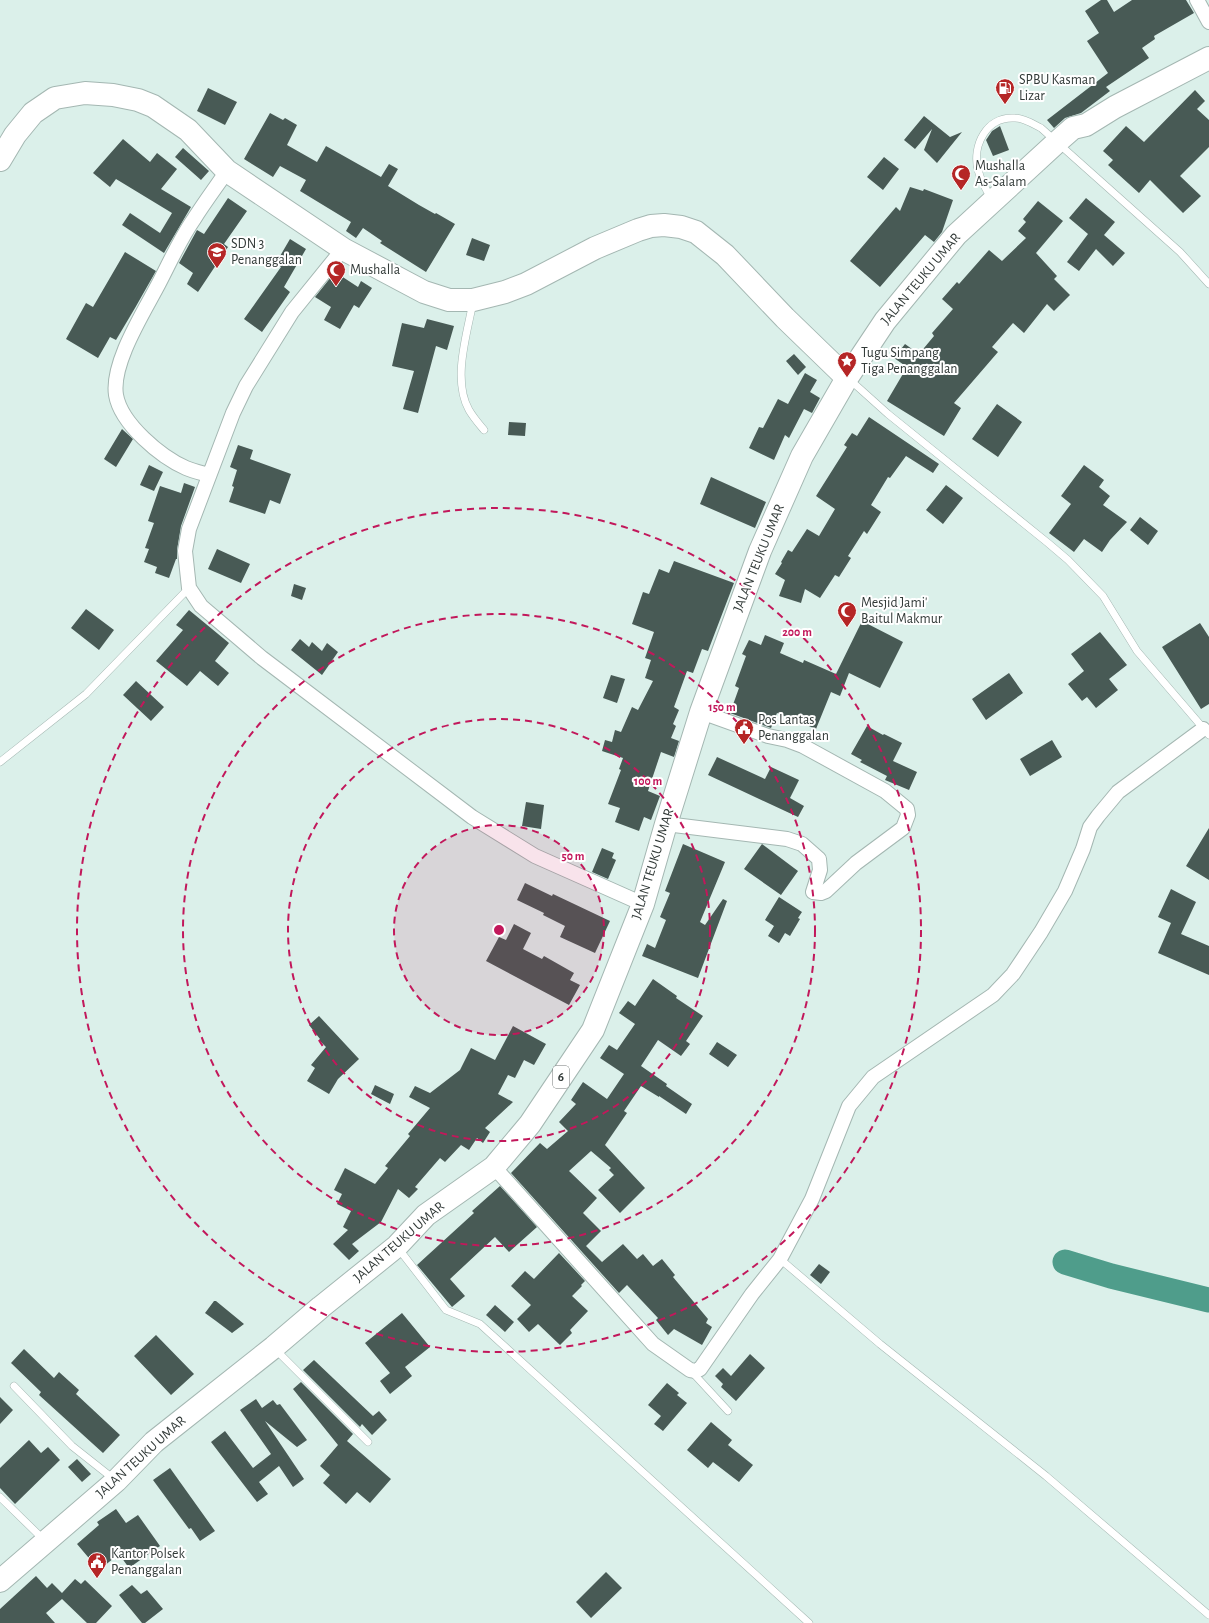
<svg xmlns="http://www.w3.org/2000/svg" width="1209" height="1623" font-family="'Alegreya Sans',sans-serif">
	<rect width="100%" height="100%" fill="#dbf0ea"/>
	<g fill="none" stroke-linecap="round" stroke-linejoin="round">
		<path stroke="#4f9d8b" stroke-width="25" d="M 1065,1262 L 1111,1276 L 1209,1300"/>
	</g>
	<path fill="#485a55" d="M 1101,0 L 1107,0 L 1114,12 L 1132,0 L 1186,0 L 1194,13 L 1154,36 L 1155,39 L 1142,48 L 1149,58 L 1106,87 L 1110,91 L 1081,113 L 1065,118 L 1054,128 L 1047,120 L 1108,73 L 1087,41 L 1099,33 L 1085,11 Z
		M 208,88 L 237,102 L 225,125 L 197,111 Z
		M 1195,90 L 1205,101 L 1197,109 L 1209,120 L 1209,147 L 1180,176 L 1201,196 L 1183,213 L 1150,180 L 1139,193 L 1108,165 L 1113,160 L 1103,151 L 1126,126 L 1144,142 Z
		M 270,113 L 283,120 L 285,118 L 297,125 L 287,145 L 317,162 L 326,146 L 381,177 L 389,164 L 398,169 L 388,186 L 419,205 L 435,214 L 436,213 L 455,224 L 426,272 L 380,243 L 382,241 L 363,228 L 356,238 L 346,231 L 351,222 L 300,191 L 306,180 L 280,166 L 273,177 L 244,159 Z
		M 924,116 L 950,137 L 962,132 L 937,163 L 924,150 L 932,129 L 915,149 L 904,140 Z
		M 1000,126 L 1009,150 L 993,156 L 986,140 L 992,131 Z
		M 123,139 L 150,162 L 157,153 L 177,169 L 161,189 L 191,207 L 164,253 L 122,225 L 130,213 L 160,233 L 172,213 L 116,179 L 110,187 L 93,173 Z
		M 183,148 L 209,171 L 201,180 L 175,157 Z
		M 884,157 L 899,169 L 883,190 L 867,177 Z
		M 910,187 L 923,191 L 924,189 L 953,200 L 942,232 L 934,242 L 925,235 L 880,287 L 850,261 L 896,207 L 900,211 Z
		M 228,198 L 247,211 L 224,244 L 228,247 L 198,292 L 187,284 L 193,273 L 179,263 L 197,230 L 204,234 Z
		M 1086,198 L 1115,222 L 1104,235 L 1125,253 L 1113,266 L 1096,249 L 1079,271 L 1067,262 L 1088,234 L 1069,218 Z
		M 1038,201 L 1063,221 L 1036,253 L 1057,276 L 1054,279 L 1070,295 L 1054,311 L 1047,304 L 1024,333 L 1013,323 L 992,347 L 998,352 L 954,403 L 961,408 L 944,436 L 887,401 L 907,367 L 894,358 L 905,344 L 919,354 L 934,336 L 932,333 L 953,309 L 942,299 L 957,282 L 959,284 L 989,250 L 1002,261 L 1026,238 L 1018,231 L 1026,222 L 1023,219 Z
		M 472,238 L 490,245 L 484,261 L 466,255 Z
		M 290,239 L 306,249 L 284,287 L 290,292 L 262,332 L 244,319 L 281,267 L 276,263 Z
		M 125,252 L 156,271 L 135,308 L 116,340 L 110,337 L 98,358 L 66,339 L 86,303 L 93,307 Z
		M 335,272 L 358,287 L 361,281 L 372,288 L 359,308 L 354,305 L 340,329 L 324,320 L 331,307 L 315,297 Z
		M 427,319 L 454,326 L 447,350 L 436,346 L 418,413 L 403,409 L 414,371 L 392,366 L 402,323 L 424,328 Z
		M 794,354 L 806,367 L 798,375 L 786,361 Z
		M 805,373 L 817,380 L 810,392 L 820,398 L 812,413 L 804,409 L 789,438 L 785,435 L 774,460 L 749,448 L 759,427 L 763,428 L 778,399 L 788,404 Z
		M 997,404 L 1022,422 L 998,457 L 972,439 Z
		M 869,417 L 939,464 L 933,473 L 906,456 L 890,478 L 888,477 L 871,505 L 881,512 L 867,534 L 864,531 L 848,556 L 851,558 L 839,577 L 835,575 L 820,598 L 805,589 L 801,603 L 779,596 L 785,580 L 775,574 L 782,563 L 781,562 L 788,550 L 792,552 L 807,529 L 819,536 L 835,509 L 816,496 L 847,447 L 844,445 L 852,433 L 857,436 Z
		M 509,422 L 526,423 L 525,436 L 508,435 Z
		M 122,429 L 133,439 L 116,467 L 104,459 Z
		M 238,445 L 253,450 L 250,459 L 291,474 L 280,504 L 270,500 L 265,514 L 229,502 L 234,487 L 232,486 L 237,470 L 230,467 Z
		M 149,465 L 163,472 L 154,491 L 140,485 Z
		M 1084,465 L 1104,480 L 1099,487 L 1110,496 L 1103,505 L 1127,522 L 1110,540 L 1102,552 L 1084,539 L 1074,552 L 1049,533 L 1071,504 L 1061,496 Z
		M 711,477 L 766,502 L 755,528 L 700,504 Z
		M 184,483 L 195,487 L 181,526 L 177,550 L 177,559 L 176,559 L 169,578 L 155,573 L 157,567 L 144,562 L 149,549 L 145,548 L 154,523 L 148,521 L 160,486 L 181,493 Z
		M 946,485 L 963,498 L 943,524 L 926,510 Z
		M 1140,517 L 1158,531 L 1148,545 L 1130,530 Z
		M 217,549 L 250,564 L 241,583 L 208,569 Z
		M 674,561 L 734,583 L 708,651 L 702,649 L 693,673 L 687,671 L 674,707 L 679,710 L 673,724 L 676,726 L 671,738 L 679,741 L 674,757 L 661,752 L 648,791 L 660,796 L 651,820 L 644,817 L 639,831 L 615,822 L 620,808 L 608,804 L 621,770 L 619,769 L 623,758 L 602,751 L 605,740 L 612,742 L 615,730 L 621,732 L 632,707 L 638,710 L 653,681 L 645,678 L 651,660 L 645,658 L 654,632 L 632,624 L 643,592 L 649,594 L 659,569 L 669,573 Z
		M 294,584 L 306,588 L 302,600 L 291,596 Z
		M 86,609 L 114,630 L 99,650 L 71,628 Z
		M 189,610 L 229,643 L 215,661 L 229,673 L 218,686 L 200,671 L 187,686 L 156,661 L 183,630 L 176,625 Z
		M 862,621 L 903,642 L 880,688 L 849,673 L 840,696 L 831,692 L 816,729 L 777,713 L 771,728 L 730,713 L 739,688 L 735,686 L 746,656 L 742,654 L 749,640 L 761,645 L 765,635 L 784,643 L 780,653 L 803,663 L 804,660 L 836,674 Z
		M 1200,623 L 1209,637 L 1209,704 L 1201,709 L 1162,647 Z
		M 1100,632 L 1127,665 L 1109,679 L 1118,690 L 1096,708 L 1087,697 L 1082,701 L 1068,684 L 1084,671 L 1071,654 Z
		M 300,639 L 309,647 L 312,642 L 322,651 L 327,643 L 338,652 L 322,675 L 291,650 Z
		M 1009,673 L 1023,693 L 986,720 L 972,699 Z
		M 611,675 L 625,679 L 617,703 L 603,698 Z
		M 136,681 L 164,707 L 151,721 L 123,695 Z
		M 867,726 L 883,735 L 884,734 L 902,743 L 893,761 L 917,772 L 909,790 L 885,780 L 887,776 L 860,762 L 862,760 L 851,754 Z
		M 1052,740 L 1062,757 L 1030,776 L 1020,759 Z
		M 717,757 L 765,779 L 771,767 L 799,780 L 790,798 L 804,806 L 798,817 L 708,775 Z
		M 526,802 L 544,805 L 541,829 L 522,826 Z
		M 1209,828 L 1209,880 L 1186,866 Z
		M 683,844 L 725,862 L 700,922 L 705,925 L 723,899 L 727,901 L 698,978 L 642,956 L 647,944 L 655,948 L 666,920 L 660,917 L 670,893 L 665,891 Z
		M 762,844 L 798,871 L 781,895 L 744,869 Z
		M 602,848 L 614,853 L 612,858 L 616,860 L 608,879 L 592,872 Z
		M 525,883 L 552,896 L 553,894 L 610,921 L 595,953 L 560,937 L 565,926 L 543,915 L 544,913 L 517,900 Z
		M 1171,889 L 1196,902 L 1181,934 L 1209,946 L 1209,975 L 1158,953 L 1171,923 L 1158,917 Z
		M 779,897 L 802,912 L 798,918 L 800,919 L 790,936 L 785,933 L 779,943 L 768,936 L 774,926 L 765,920 Z
		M 514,924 L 531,933 L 523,949 L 542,959 L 544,956 L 574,973 L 570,980 L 580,985 L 569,1005 L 486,961 L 499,937 L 506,940 Z
		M 653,979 L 677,996 L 676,998 L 703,1016 L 686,1041 L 690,1044 L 681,1056 L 658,1040 L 641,1066 L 667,1084 L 666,1086 L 692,1104 L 686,1114 L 659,1096 L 659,1097 L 641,1086 L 624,1111 L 627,1113 L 605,1145 L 645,1188 L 620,1213 L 598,1190 L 614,1175 L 609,1170 L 611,1168 L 591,1151 L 569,1171 L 597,1198 L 583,1213 L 601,1231 L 586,1246 L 602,1262 L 623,1244 L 637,1259 L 643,1254 L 653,1266 L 662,1259 L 675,1275 L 673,1277 L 708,1319 L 706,1323 L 712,1327 L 702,1345 L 674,1329 L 668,1335 L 656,1320 L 658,1318 L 627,1285 L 619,1293 L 511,1173 L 540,1143 L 547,1149 L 568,1131 L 559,1122 L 576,1104 L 571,1100 L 583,1082 L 607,1099 L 624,1074 L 600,1058 L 609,1045 L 617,1050 L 635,1024 L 619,1013 L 628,1001 L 635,1006 Z
		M 319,1016 L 359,1059 L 338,1079 L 329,1094 L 307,1081 L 315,1068 L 311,1065 L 326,1047 L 319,1040 L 320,1039 L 309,1025 Z
		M 513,1026 L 546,1044 L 534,1065 L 524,1060 L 515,1078 L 508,1075 L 498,1094 L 513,1102 L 485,1128 L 490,1132 L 483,1143 L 477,1138 L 469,1150 L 461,1145 L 445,1162 L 440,1158 L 415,1187 L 418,1189 L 409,1198 L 398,1189 L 381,1222 L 352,1244 L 359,1251 L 349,1260 L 333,1244 L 348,1230 L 343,1227 L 351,1211 L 337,1204 L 342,1194 L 334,1190 L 345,1168 L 375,1184 L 388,1168 L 385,1166 L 410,1136 L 408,1134 L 430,1108 L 409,1097 L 415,1086 L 430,1093 L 460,1070 L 471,1048 L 495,1060 Z
		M 717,1042 L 737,1055 L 728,1067 L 709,1054 Z
		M 375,1085 L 394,1094 L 390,1104 L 371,1094 Z
		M 500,1186 L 537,1227 L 509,1252 L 495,1237 L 450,1279 L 465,1296 L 452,1307 L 417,1265 L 474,1213 L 472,1211 Z
		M 559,1253 L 585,1281 L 581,1285 L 582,1286 L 572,1296 L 588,1311 L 570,1330 L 572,1333 L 560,1345 L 538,1324 L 529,1332 L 517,1319 L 531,1305 L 511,1286 L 525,1271 L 534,1279 Z
		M 819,1264 L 830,1272 L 821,1284 L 810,1275 Z
		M 214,1301 L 216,1301 L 244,1324 L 232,1333 L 216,1321 L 205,1313 Z
		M 495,1305 L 514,1322 L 505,1332 L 486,1315 Z
		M 402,1313 L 430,1347 L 405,1367 L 412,1376 L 390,1394 L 380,1381 L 390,1373 L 365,1343 Z
		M 156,1335 L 194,1374 L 171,1395 L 134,1356 Z
		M 24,1349 L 54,1378 L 59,1372 L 79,1390 L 76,1394 L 120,1435 L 103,1453 L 39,1395 L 41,1392 L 11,1363 Z
		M 750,1354 L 765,1368 L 736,1401 L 721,1387 L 723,1384 L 715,1376 L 723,1368 L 731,1376 Z
		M 314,1360 L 373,1416 L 379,1411 L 387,1420 L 372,1435 L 362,1424 L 360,1427 L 303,1370 Z
		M 301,1382 L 353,1434 L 347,1441 L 391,1479 L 370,1503 L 357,1492 L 346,1504 L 323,1483 L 330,1475 L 320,1466 L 338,1445 L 293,1389 Z
		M 667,1383 L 679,1393 L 677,1395 L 687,1403 L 663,1431 L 654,1424 L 661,1416 L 648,1405 Z
		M 0,1397 L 13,1410 L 0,1424 Z
		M 256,1399 L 262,1408 L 273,1400 L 277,1405 L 280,1404 L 307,1440 L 297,1447 L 265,1421 L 304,1479 L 293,1487 L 279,1466 L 259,1482 L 268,1494 L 257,1502 L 211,1442 L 225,1431 L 253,1468 L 271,1454 L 240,1410 Z
		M 711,1422 L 732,1440 L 728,1445 L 753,1465 L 739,1482 L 713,1462 L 708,1468 L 687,1450 Z
		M 29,1440 L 41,1453 L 48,1447 L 60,1460 L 15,1504 L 0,1488 L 0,1468 Z
		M 77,1459 L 91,1474 L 82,1482 L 68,1467 Z
		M 170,1468 L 215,1531 L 200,1541 L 191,1528 L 189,1529 L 153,1480 Z
		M 116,1509 L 126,1523 L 138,1515 L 160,1546 L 129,1568 L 119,1554 L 99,1570 L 77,1544 L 99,1525 L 97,1522 Z
		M 606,1572 L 622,1588 L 591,1618 L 576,1602 Z
		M 36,1576 L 47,1588 L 52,1583 L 62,1593 L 75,1579 L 81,1584 L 85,1580 L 112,1606 L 96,1623 L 87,1623 L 62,1599 L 46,1613 L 55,1623 L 0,1623 L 0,1609 Z
		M 132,1585 L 141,1594 L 147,1590 L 163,1609 L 145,1623 L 142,1623 L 119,1595 Z"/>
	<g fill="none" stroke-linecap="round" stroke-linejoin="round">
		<defs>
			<path id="service" d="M 992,199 C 986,190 981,181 978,170 C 972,146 986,116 1015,118 C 1024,118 1033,124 1041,128 L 1180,252 L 1209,284
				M 473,302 C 467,334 452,380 469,410 C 473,417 479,424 484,430
				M 849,379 L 888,414 L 1048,543 L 1068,560 L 1103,596 L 1137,651 L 1209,735
				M 0,762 L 86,694 L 189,588
				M 398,1248 L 446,1310 L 480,1324 L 809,1623
				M 780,1259 L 880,1344 L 1046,1476 L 1209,1615
				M 275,1349 L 368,1442
				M 692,1372 L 728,1411
				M 14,1386 L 72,1446 L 115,1480
				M 0,1497 L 44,1540"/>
			<path id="minor" d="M 1197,0 L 1209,22
				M 343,249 L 292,312 L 246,386 L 233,413 L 189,529 L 185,551 L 189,588 L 201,606 L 262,658 L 472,817 L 535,856 L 643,904
				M 209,475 C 202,473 193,471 186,468 C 161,457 121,424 116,395 C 111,363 144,312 159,283 C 170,262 180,239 194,219 C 204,203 216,187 227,171
				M 666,824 L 787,839 L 802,844 L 819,859 L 820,870 L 813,892 L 821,893 L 826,891 L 856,863 L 903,828 L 908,815 L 907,809 L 885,791 L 803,746 L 787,740 L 768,736 L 701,712
				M 494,1167 L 653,1344 L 690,1370 L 696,1371 L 700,1369 L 752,1294 L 780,1259 L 812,1199 L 849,1106 L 873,1077 L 993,995 L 1013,974 L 1041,932 L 1065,891 L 1083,849 L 1090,827 L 1098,816 L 1118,792 L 1203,729"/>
			<path id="trunk" d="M 0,160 L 15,135 L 33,113 L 55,98 L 85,93 L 113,95 L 138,100 L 153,106 L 188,130 L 227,171 L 343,249 L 424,292 L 449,300 L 473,300 L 505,292 L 526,284 L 595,248 L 638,230 L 651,226 L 664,225 L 681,227 L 696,232 L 725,255 L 785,318 L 847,378
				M 0,1581 L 116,1481 L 154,1442 L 274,1347 L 321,1307 L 397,1246 L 426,1215 L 494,1167 L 530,1124 L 593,1030 L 643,904 L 666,824 L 701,712 L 760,551 L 802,456 L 847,378 L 885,321 L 956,235 L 1056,143 L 1073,128 L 1086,125 L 1115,107 L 1209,58"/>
		</defs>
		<use href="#service" stroke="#a4b7b2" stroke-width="8"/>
		<use href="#minor" stroke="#a4b7b2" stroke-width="16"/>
		<use href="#trunk" stroke="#a4b7b2" stroke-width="24"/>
		<use href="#service" stroke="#fff" stroke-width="7"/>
		<use href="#minor" stroke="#fff" stroke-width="14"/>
		<use href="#trunk" stroke="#fff" stroke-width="22"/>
	</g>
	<circle cx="499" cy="930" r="105" fill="#c2185b" fill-opacity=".12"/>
	<g fill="none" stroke="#c2185b" stroke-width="2" stroke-dasharray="7 5">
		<circle cx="499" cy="930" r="105"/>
		<circle cx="499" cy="930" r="211"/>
		<circle cx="499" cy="930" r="316"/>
		<circle cx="499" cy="930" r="422"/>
	</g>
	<defs>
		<symbol id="fuel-pin" viewBox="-11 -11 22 30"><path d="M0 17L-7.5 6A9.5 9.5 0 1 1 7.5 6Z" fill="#b52626" stroke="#fff"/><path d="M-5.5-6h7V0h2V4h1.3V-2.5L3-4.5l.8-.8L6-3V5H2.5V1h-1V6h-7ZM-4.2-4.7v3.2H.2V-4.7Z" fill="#fff"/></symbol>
		<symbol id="mosque-pin" viewBox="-11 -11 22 30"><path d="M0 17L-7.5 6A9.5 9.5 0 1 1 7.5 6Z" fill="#b52626" stroke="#fff"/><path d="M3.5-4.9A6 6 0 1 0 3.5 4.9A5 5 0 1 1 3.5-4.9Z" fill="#fff"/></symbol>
		<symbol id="school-pin" viewBox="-11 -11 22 30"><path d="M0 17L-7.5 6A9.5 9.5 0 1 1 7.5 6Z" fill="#b52626" stroke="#fff"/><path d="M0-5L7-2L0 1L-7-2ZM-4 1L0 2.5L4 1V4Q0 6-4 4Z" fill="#fff"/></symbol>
		<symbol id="sight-pin" viewBox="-11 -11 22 30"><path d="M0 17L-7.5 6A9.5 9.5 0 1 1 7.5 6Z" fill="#b52626" stroke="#fff"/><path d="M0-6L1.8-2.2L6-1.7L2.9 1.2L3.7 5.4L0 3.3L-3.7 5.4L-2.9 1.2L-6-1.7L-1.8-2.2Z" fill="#fff"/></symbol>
		<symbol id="civic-pin" viewBox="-11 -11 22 30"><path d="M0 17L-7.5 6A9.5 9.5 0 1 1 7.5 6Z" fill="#b52626" stroke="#fff"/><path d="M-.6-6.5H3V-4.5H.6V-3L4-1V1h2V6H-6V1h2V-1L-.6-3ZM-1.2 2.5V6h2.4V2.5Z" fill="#fff"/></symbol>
	</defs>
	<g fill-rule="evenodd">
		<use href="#fuel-pin" x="994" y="77" width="22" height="30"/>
		<use href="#mosque-pin" x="950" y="163" width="22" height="30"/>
		<use href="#school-pin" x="206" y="241" width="22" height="30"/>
		<use href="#mosque-pin" x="325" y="259" width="22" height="30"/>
		<use href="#sight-pin" x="836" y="350" width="22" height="30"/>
		<use href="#mosque-pin" x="836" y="600" width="22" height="30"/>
		<use href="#civic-pin" x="733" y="717" width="22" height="30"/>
		<use href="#civic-pin" x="86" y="1551" width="22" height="30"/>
	</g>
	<g text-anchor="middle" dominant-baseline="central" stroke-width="4" stroke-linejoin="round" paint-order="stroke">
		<rect fill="#fff" stroke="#707574" stroke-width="1" x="553" y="1066" width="16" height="22" rx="3"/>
		<g font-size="13" font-weight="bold" fill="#323a38">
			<text x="561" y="1077">6</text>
		</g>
		<g font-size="14" fill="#323a38" stroke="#fff" text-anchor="start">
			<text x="1019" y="80">SPBU Kasman<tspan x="1019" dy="16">Lizar</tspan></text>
			<text x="975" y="166">Mushalla<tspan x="975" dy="16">As-Salam</tspan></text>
			<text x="231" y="244">SDN 3<tspan x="231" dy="16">Penanggalan</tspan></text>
			<text x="350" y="270">Mushalla</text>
			<text x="861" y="353">Tugu Simpang<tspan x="861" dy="16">Tiga Penanggalan</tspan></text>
			<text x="861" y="603">Mesjid Jami'<tspan x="861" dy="16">Baitul Makmur</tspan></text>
			<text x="758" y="720">Pos Lantas<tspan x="758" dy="16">Penanggalan</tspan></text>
			<text x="111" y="1554">Kantor Polsek<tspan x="111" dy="16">Penanggalan</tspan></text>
		</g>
		<g font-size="14" fill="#323a38" stroke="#fff">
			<text transform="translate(921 279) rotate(-50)">JALAN TEUKU UMAR</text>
			<text transform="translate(759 558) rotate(-68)">JALAN TEUKU UMAR</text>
			<text transform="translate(653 864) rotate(-73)">JALAN TEUKU UMAR</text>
			<text transform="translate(399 1242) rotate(-41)">JALAN TEUKU UMAR</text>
			<text transform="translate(141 1457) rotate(-42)">JALAN TEUKU UMAR</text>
		</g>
	</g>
	<circle cx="499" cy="930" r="6" fill="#c2185b" stroke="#fff" stroke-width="2"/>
	<g font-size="12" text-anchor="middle" font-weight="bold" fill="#c2185b" stroke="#fff" stroke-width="4" stroke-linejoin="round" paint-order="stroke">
		<text x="797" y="636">200 m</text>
		<text x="722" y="711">150 m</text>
		<text x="648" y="785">100 m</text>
		<text x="573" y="860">50 m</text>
	</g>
</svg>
